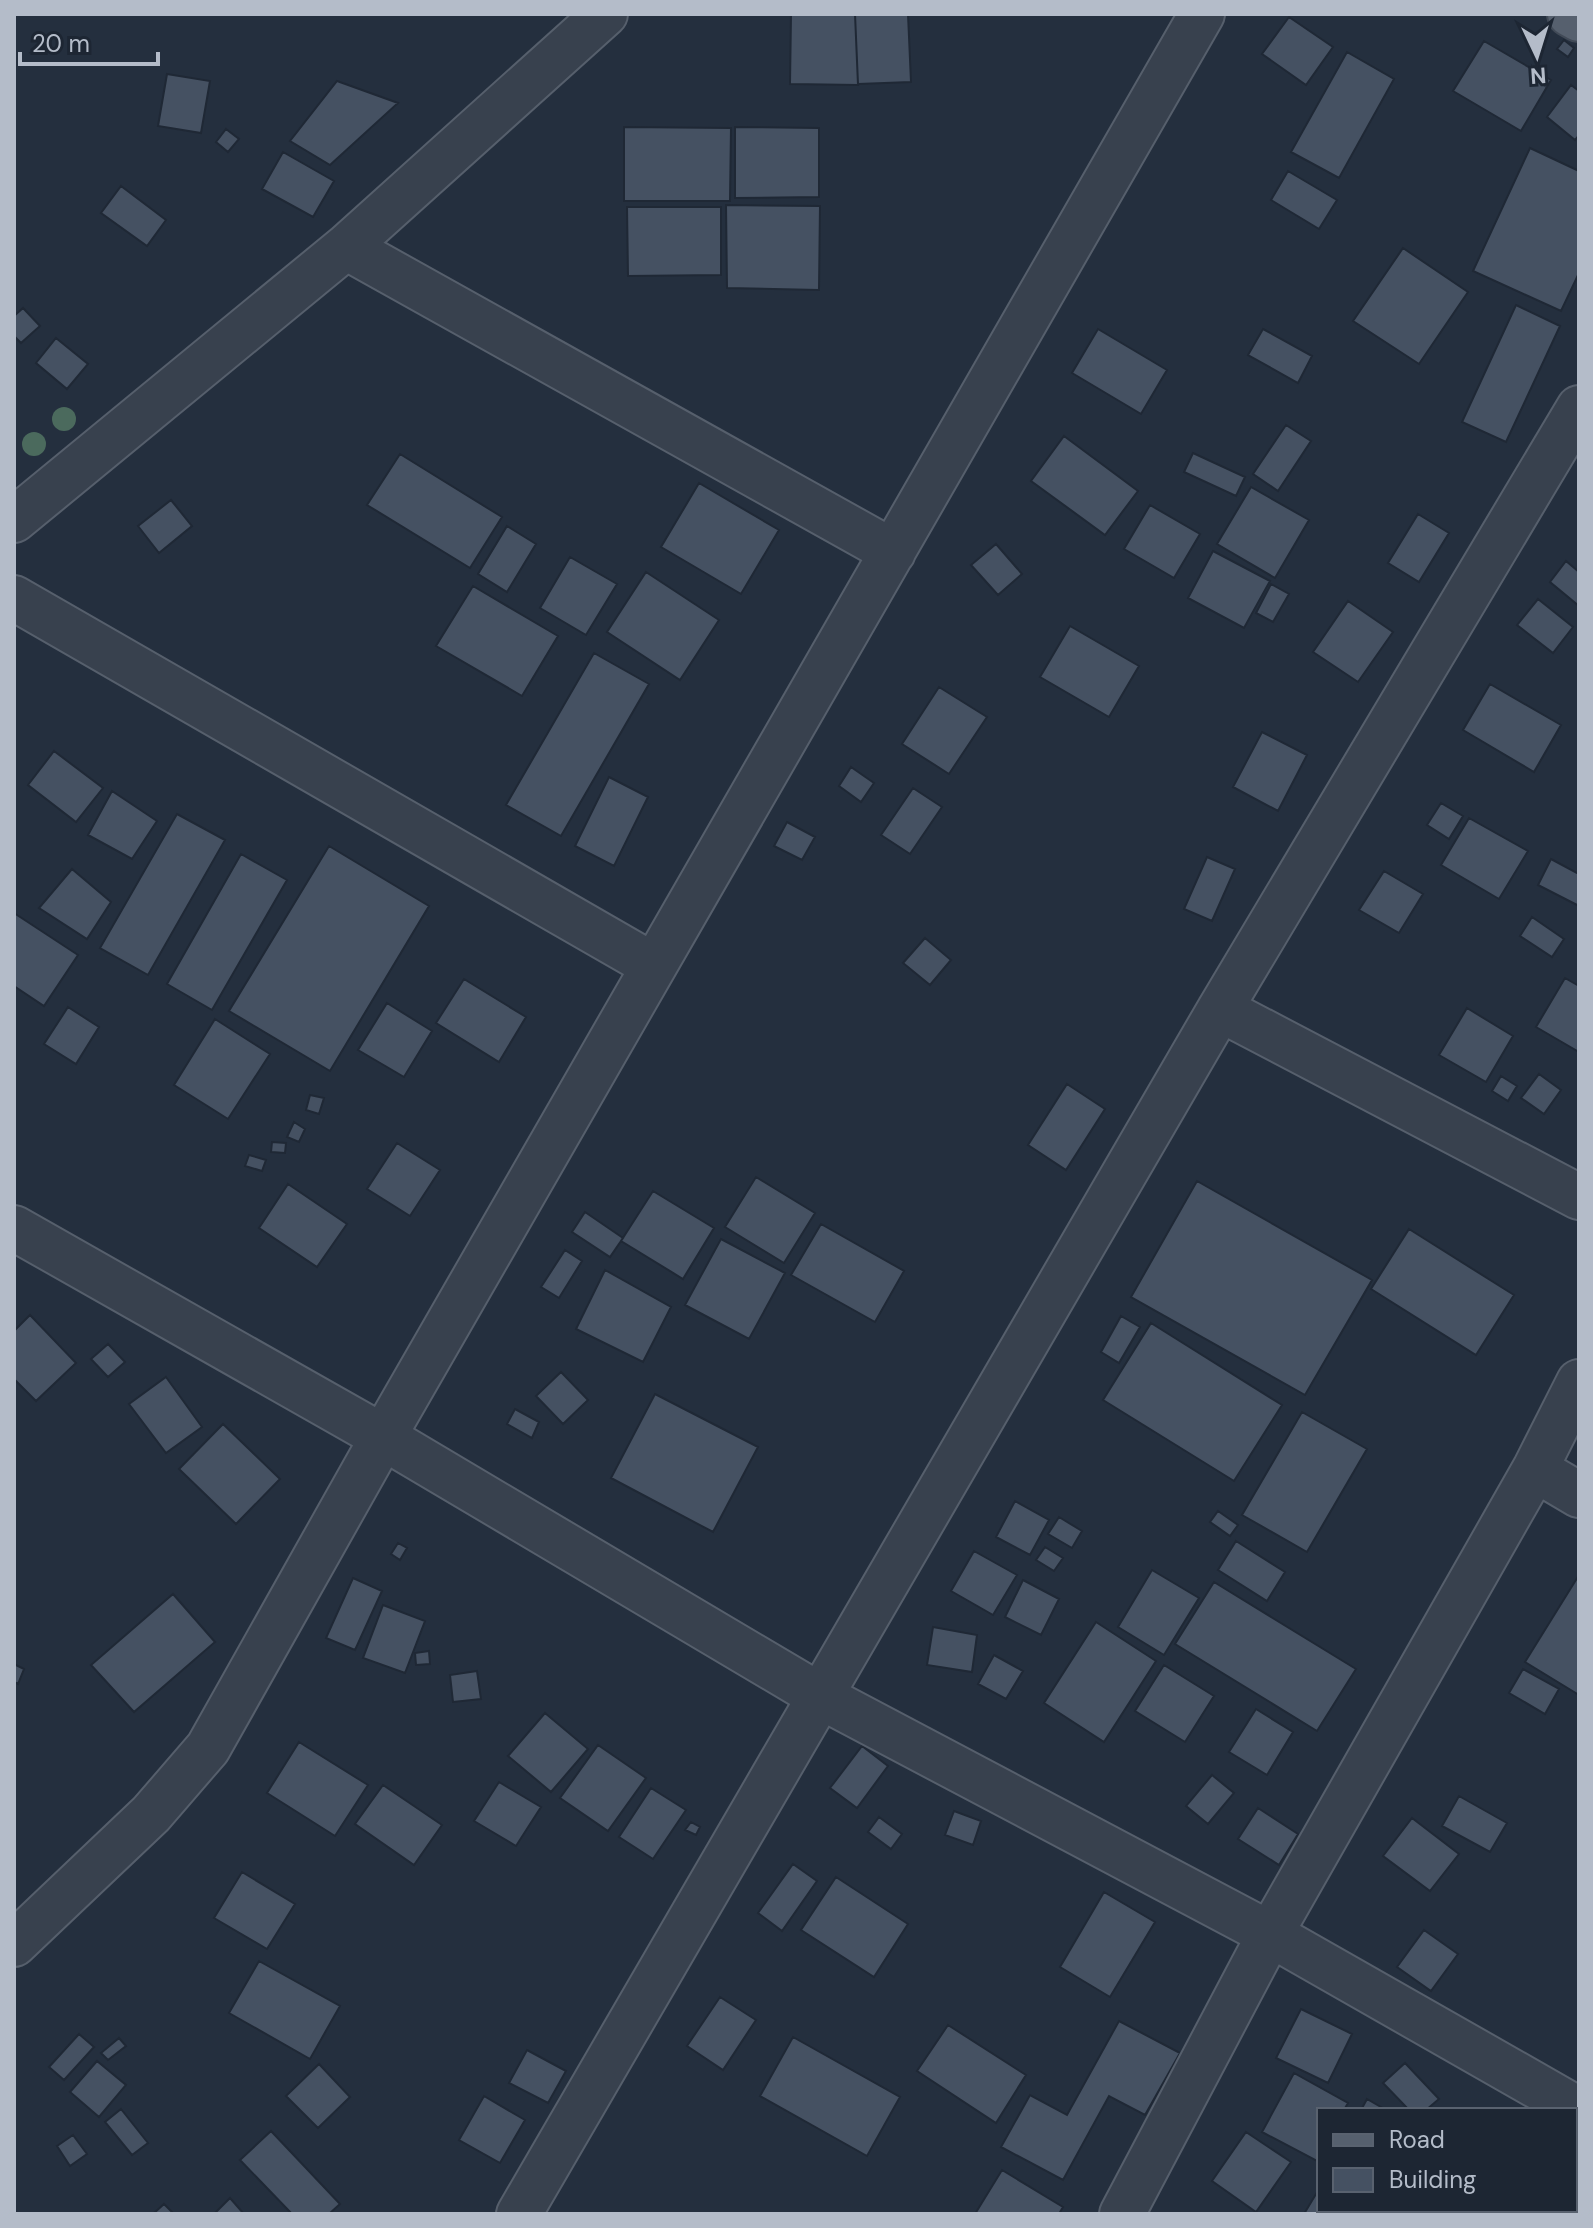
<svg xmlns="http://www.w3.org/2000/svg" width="1593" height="2228" font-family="'DM Sans',sans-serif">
	<rect width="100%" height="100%" fill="#242f3e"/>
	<path fill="#455162" stroke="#1f2835" stroke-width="2" d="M 791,14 L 855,14 L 858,85 L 790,84 Z
		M 855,14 L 908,14 L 911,82 L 858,84 Z
		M 1289,17 L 1333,47 L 1306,85 L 1262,54 Z
		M 1564,40 L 1574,48 L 1568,57 L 1557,49 Z
		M 1484,41 L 1551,80 L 1521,131 L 1453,91 Z
		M 1347,52 L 1394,79 L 1339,178 L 1291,152 Z
		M 167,74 L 210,81 L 201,133 L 158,126 Z
		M 337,81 L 398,103 L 330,165 L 290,141 Z
		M 1571,85 L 1579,91 L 1579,135 L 1575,140 L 1547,117 Z
		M 624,127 L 731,128 L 730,201 L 624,201 Z
		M 735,127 L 819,128 L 819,197 L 735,198 Z
		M 226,129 L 239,139 L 228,152 L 216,142 Z
		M 1530,148 L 1579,171 L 1579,273 L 1561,311 L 1473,271 Z
		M 283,152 L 334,181 L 313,217 L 262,189 Z
		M 1288,171 L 1337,200 L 1319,229 L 1271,200 Z
		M 121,186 L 166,220 L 147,246 L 101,213 Z
		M 726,205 L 820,206 L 819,290 L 727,288 Z
		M 627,207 L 721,207 L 721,275 L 628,276 Z
		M 1403,248 L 1468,292 L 1419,364 L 1353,321 Z
		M 1516,305 L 1560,326 L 1506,442 L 1462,422 Z
		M 23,308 L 40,326 L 21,343 L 14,336 L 14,316 Z
		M 1098,329 L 1167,370 L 1141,414 L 1072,373 Z
		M 1263,329 L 1312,356 L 1298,383 L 1248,355 Z
		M 56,338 L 88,364 L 67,389 L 36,363 Z
		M 1286,425 L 1311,441 L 1278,491 L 1253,474 Z
		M 1064,436 L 1138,491 L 1105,535 L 1031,481 Z
		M 1193,453 L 1245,477 L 1236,496 L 1184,472 Z
		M 400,454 L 502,517 L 470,568 L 367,505 Z
		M 699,483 L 779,530 L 741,594 L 661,547 Z
		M 1251,487 L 1309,520 L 1275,578 L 1217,544 Z
		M 171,500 L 192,526 L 159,553 L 138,526 Z
		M 1150,505 L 1200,534 L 1174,578 L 1124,549 Z
		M 1418,514 L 1449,533 L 1419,582 L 1388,563 Z
		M 507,526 L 536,544 L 507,592 L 478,574 Z
		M 996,544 L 1022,574 L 998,595 L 971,565 Z
		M 1213,551 L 1270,581 L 1244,628 L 1188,598 Z
		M 570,557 L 617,584 L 586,635 L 540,608 Z
		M 1566,561 L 1579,572 L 1579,606 L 1550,582 Z
		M 646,572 L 719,620 L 680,680 L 607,632 Z
		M 1271,584 L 1289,594 L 1273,622 L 1256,613 Z
		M 473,586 L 558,636 L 522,696 L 436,646 Z
		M 1538,599 L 1573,627 L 1553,653 L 1517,625 Z
		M 1348,601 L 1393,632 L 1358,682 L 1313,652 Z
		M 1070,626 L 1139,666 L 1109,717 L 1040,677 Z
		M 594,653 L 649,684 L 561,836 L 506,805 Z
		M 1490,684 L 1561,725 L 1534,772 L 1463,730 Z
		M 939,687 L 987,717 L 949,774 L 902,744 Z
		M 1262,732 L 1307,755 L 1278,811 L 1233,787 Z
		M 54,751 L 103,788 L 76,822 L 28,785 Z
		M 851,767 L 874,783 L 861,802 L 839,786 Z
		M 609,777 L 648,797 L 614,866 L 575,846 Z
		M 913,788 L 942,807 L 910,854 L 881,835 Z
		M 112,791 L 157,821 L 132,859 L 88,835 Z
		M 1441,803 L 1463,816 L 1449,839 L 1427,825 Z
		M 177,814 L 225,840 L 148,975 L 100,948 Z
		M 1469,818 L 1528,851 L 1499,899 L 1441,865 Z
		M 787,822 L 815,837 L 802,860 L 774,846 Z
		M 329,846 L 429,906 L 330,1071 L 229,1011 Z
		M 241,854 L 287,880 L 212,1010 L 167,984 Z
		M 1207,857 L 1235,869 L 1212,921 L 1184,909 Z
		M 1551,859 L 1579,874 L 1579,906 L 1538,885 Z
		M 72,869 L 111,902 L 87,939 L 39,908 Z
		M 1384,871 L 1423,894 L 1399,933 L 1359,910 Z
		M 14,913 L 78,955 L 44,1006 L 14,986 Z
		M 1532,917 L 1564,939 L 1552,957 L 1520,936 Z
		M 925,938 L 951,960 L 930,985 L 903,963 Z
		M 1565,978 L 1579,986 L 1579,1052 L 1536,1027 Z
		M 464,979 L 526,1017 L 499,1062 L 436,1023 Z
		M 387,1003 L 432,1031 L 404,1077 L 358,1050 Z
		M 68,1007 L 99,1027 L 76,1064 L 44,1044 Z
		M 1467,1008 L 1513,1036 L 1486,1082 L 1439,1055 Z
		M 215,1019 L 270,1054 L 228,1119 L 174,1085 Z
		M 1539,1074 L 1561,1090 L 1544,1114 L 1521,1098 Z
		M 1501,1076 L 1517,1086 L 1508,1101 L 1492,1091 Z
		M 1067,1084 L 1105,1109 L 1066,1170 L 1028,1145 Z
		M 310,1095 L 324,1098 L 319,1114 L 306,1110 Z
		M 294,1122 L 305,1129 L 299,1142 L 287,1137 Z
		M 272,1142 L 286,1143 L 285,1153 L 271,1152 Z
		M 397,1143 L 440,1170 L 410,1216 L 367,1189 Z
		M 249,1155 L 266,1160 L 262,1171 L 245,1166 Z
		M 756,1177 L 815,1213 L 784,1263 L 725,1227 Z
		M 1197,1181 L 1372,1280 L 1305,1395 L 1131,1297 Z
		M 288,1184 L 347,1224 L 317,1267 L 259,1228 Z
		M 653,1191 L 714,1228 L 683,1279 L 621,1241 Z
		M 585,1212 L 623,1238 L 610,1257 L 572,1232 Z
		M 821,1224 L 904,1271 L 875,1322 L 791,1275 Z
		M 1409,1229 L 1514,1295 L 1476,1355 L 1371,1289 Z
		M 721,1239 L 785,1273 L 749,1339 L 685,1305 Z
		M 565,1250 L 582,1261 L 559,1298 L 541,1287 Z
		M 605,1270 L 671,1307 L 643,1362 L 576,1329 Z
		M 30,1315 L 76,1363 L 36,1401 L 14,1379 L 14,1331 Z
		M 1121,1316 L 1140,1327 L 1119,1363 L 1101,1352 Z
		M 1151,1323 L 1282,1405 L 1234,1481 L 1103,1400 Z
		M 108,1344 L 125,1362 L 108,1377 L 91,1359 Z
		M 561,1372 L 588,1400 L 563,1424 L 536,1396 Z
		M 166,1377 L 202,1427 L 166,1453 L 129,1404 Z
		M 655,1394 L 758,1447 L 713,1532 L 611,1478 Z
		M 515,1409 L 539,1422 L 532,1438 L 507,1424 Z
		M 1302,1412 L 1367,1449 L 1307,1552 L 1242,1515 Z
		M 223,1424 L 280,1479 L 236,1524 L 179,1469 Z
		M 1015,1501 L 1049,1520 L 1030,1555 L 996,1537 Z
		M 1218,1511 L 1238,1525 L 1230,1536 L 1210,1522 Z
		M 1059,1517 L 1082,1531 L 1072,1548 L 1048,1534 Z
		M 1236,1541 L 1285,1572 L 1267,1601 L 1218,1570 Z
		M 398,1543 L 407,1548 L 400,1560 L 391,1554 Z
		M 1045,1547 L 1063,1558 L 1054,1571 L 1036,1560 Z
		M 974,1551 L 1017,1575 L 993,1615 L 951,1591 Z
		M 1152,1570 L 1199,1598 L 1164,1655 L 1118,1627 Z
		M 1579,1575 L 1579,1695 L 1525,1662 Z
		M 353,1578 L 382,1591 L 355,1650 L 326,1638 Z
		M 1023,1580 L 1059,1599 L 1041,1635 L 1005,1617 Z
		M 1214,1582 L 1356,1669 L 1317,1731 L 1175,1644 Z
		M 173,1594 L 215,1642 L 134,1712 L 91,1665 Z
		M 383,1605 L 425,1621 L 405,1673 L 363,1658 Z
		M 1096,1622 L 1156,1661 L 1104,1742 L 1044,1703 Z
		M 933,1627 L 977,1635 L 972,1672 L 927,1665 Z
		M 429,1651 L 430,1664 L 416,1665 L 415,1653 Z
		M 994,1655 L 1023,1671 L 1006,1699 L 978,1684 Z
		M 14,1664 L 24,1669 L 18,1684 L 14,1682 Z
		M 1164,1665 L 1214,1696 L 1185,1742 L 1135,1711 Z
		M 1523,1669 L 1559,1689 L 1545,1714 L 1509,1693 Z
		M 477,1671 L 481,1699 L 453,1702 L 450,1675 Z
		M 1256,1709 L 1293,1732 L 1267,1775 L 1229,1752 Z
		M 545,1713 L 588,1749 L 551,1792 L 508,1756 Z
		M 299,1742 L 368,1785 L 335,1836 L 267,1793 Z
		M 598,1745 L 646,1778 L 608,1831 L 560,1798 Z
		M 862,1746 L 888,1766 L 857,1808 L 830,1788 Z
		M 1212,1775 L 1234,1793 L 1208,1824 L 1186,1806 Z
		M 499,1782 L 541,1807 L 516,1846 L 474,1821 Z
		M 383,1785 L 442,1825 L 414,1865 L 355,1824 Z
		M 651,1788 L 686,1810 L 653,1859 L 619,1837 Z
		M 1459,1796 L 1507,1823 L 1490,1852 L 1442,1826 Z
		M 1258,1808 L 1298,1834 L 1279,1865 L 1238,1839 Z
		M 954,1811 L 981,1821 L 973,1845 L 945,1835 Z
		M 879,1817 L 902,1834 L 891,1849 L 868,1832 Z
		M 1412,1818 L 1459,1854 L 1430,1891 L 1383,1856 Z
		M 691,1822 L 700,1827 L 696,1835 L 685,1830 Z
		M 793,1864 L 817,1881 L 782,1931 L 758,1913 Z
		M 242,1872 L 295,1904 L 267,1949 L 214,1918 Z
		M 836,1877 L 908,1924 L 874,1977 L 801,1930 Z
		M 1104,1892 L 1155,1922 L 1110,1997 L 1060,1967 Z
		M 1424,1930 L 1458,1954 L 1431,1991 L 1397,1967 Z
		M 259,1961 L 340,2006 L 310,2059 L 229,2013 Z
		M 720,1997 L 756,2020 L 723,2070 L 687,2046 Z
		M 1301,2009 L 1352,2034 L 1328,2083 L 1276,2058 Z
		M 1119,2021 L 1180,2053 L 1145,2115 L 1109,2096 L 1063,2180 L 1001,2147 L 1030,2095 L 1067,2115 Z
		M 948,2025 L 1026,2075 L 996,2123 L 917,2071 Z
		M 79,2034 L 94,2047 L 64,2080 L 49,2067 Z
		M 793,2037 L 900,2097 L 867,2156 L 760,2096 Z
		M 119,2038 L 126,2046 L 108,2060 L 101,2053 Z
		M 527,2050 L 566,2071 L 548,2103 L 509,2083 Z
		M 97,2061 L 126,2085 L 99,2117 L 70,2092 Z
		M 1405,2063 L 1439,2099 L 1426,2110 L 1409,2110 L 1383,2083 Z
		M 319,2064 L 350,2097 L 318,2128 L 286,2096 Z
		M 1294,2073 L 1348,2103 L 1344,2110 L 1319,2110 L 1317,2161 L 1262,2132 Z
		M 484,2096 L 525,2120 L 500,2163 L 459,2140 Z
		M 1367,2099 L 1386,2110 L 1361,2110 Z
		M 121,2109 L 148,2143 L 132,2155 L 105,2122 Z
		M 271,2131 L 340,2204 L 329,2214 L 292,2214 L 240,2160 Z
		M 1246,2132 L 1291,2162 L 1256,2212 L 1212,2181 Z
		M 73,2135 L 87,2154 L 70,2166 L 57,2146 Z
		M 1002,2170 L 1063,2207 L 1059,2214 L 975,2214 Z
		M 1319,2189 L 1319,2210 L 1371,2210 L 1369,2214 L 1304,2214 Z
		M 230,2198 L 244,2214 L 214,2214 Z
		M 164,2204 L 174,2214 L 153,2214 Z
		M 1431,2210 L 1475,2210 L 1472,2214 L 1428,2214 Z
		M 1482,2210 L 1504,2210 L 1510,2214 L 1479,2214 Z"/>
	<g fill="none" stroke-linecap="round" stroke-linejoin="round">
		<defs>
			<path id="minor" d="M 346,247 L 893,552
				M 14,520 L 346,247 L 605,14
				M 14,598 L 654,966
				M 1220,1009 L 1579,1197
				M 14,1228 L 383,1437 L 820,1696 L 1270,1934 L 1579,2110
				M 1535,1469 L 1579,1495
				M 14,1944 L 151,1814 L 208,1748 L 383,1437 L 1202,14
				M 519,2214 L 1220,1009 L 1579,408
				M 1122,2214 L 1270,1934 L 1535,1469 L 1579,1382"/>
			<path id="major" d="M 1570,14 L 1579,19"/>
		</defs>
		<use href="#minor" stroke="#565f6c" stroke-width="48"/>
		<use href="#major" stroke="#414a57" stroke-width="48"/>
		<use href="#minor" stroke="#38414e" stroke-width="44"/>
		<use href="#major" stroke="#56606e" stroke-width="44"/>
	</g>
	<g fill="#4b6a5d">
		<circle cx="64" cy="419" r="12"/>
		<circle cx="34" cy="444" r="12"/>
	</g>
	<rect width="1593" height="2228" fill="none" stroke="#b4bcc9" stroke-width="32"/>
	<rect x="1317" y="2108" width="260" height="104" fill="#1d2633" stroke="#59626f" stroke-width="2"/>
	<rect x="1333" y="2134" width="40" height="12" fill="#56606e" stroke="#59626f" stroke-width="2"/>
	<text x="1389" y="2148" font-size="24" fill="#b4bcc9">Road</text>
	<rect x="1333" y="2168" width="40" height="24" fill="#455162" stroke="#59626f" stroke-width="2"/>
	<text x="1389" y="2188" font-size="24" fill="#b4bcc9">Building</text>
	<g transform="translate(1537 56) rotate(176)" stroke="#1d2633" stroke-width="6" paint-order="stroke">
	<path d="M0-6L14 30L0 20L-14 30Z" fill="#b4bcc9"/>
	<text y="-12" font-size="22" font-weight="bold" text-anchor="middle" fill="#b4bcc9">N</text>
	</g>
	<path d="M20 52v12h138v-12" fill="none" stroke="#b4bcc9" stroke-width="4"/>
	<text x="32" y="52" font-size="24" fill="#b4bcc9" stroke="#1d2633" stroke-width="6" paint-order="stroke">20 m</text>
</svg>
